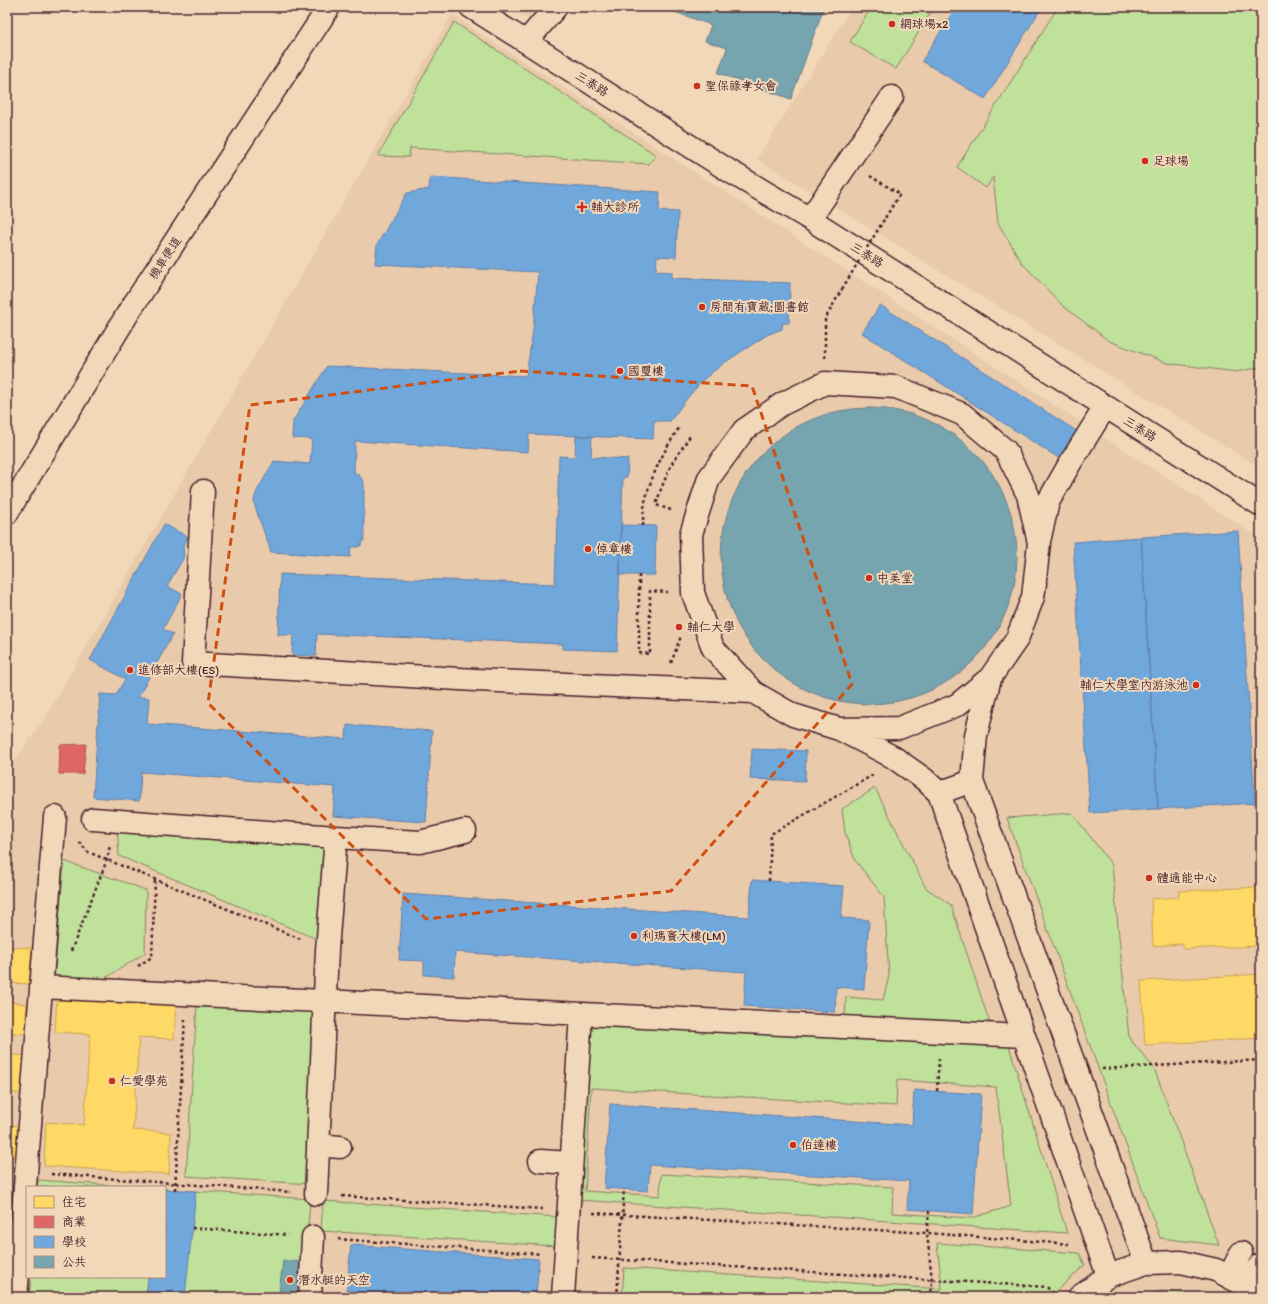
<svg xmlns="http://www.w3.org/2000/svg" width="1268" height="1304" font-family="Itim,'LXGW WenKai TC',sans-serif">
	<rect width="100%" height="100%" fill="#f1d8b9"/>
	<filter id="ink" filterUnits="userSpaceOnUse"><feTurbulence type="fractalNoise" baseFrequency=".025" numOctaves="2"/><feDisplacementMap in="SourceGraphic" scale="8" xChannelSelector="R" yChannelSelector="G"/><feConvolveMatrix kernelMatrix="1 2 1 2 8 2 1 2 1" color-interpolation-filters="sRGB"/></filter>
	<g filter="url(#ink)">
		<path fill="#e9caab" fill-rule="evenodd" d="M 507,7 L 566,7 L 548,29 Z
			M 852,7 L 1261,7 L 1261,468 L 757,159 Z
			M 452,15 L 1261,539 L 1261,1297 L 7,1297 L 7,772 L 46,716 ZM 27,1187 L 165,1187 L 165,1277 L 27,1277 Z"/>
		<path fill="#bfe19a" stroke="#848062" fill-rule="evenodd" d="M 871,7 L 934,7 L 896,69 L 850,42 Z
			M 1058,7 L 1261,7 L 1261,367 L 1236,372 L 1167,363 L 1109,341 L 1063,306 L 1022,263 L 998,223 L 993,177 L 986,188 L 957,167 Z
			M 454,22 L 656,155 L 649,164 L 410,148 L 409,157 L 378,156 Z
			M 875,788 L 926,888 L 951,905 L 991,1027 L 845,1018 L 846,997 L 883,1000 L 889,976 L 884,897 L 855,860 L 845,833 L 842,809 Z
			M 1072,813 L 1112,865 L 1129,1038 L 1154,1068 L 1219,1245 L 1160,1238 L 1007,818 Z
			M 117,826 L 329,844 L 324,942 L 119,856 Z
			M 64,861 L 146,890 L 145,953 L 96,984 L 54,982 Z
			M 197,1004 L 320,1009 L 309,1184 L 186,1176 Z
			M 588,1021 L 1008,1043 L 1067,1233 L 577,1200 ZM 897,1080 L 996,1087 L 1011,1206 L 972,1218 L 892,1213 L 893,1187 L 661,1174 L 660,1196 L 585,1191 L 591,1088 L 896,1106 Z
			M 38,1180 L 135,1187 L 37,1187 Z
			M 165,1189 L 310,1199 L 303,1297 L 29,1297 L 31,1277 L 165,1277 Z
			M 323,1201 L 558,1217 L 555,1246 L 321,1231 Z
			M 937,1243 L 1079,1253 L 1085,1265 L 1050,1297 L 622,1297 L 624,1268 L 942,1289 Z
			M 1162,1291 L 1197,1295 L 1202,1297 L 1137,1297 Z"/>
		<path fill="#ffd966" stroke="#c9a154" d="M 1261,887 L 1261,946 L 1183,949 L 1183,944 L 1153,946 L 1151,899 L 1179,897 L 1179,891 Z
			M 7,947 L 32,948 L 29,984 L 12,983 L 11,1002 L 27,1004 L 25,1034 L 7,1033 Z
			M 1261,974 L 1261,1038 L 1145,1045 L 1141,981 Z
			M 57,994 L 176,1002 L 174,1039 L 139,1037 L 133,1130 L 171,1133 L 169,1174 L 44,1166 L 46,1122 L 84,1125 L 90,1034 L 55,1032 Z
			M 7,1054 L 26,1056 L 22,1094 L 7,1092 Z
			M 7,1125 L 19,1126 L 16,1158 L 7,1157 Z
			M 7,1194 L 11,1194 L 8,1223 L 7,1223 Z"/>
		<path fill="#e06666" stroke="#b35154" d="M 86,744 L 83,774 L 59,774 L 60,745 Z"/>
		<path fill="#6fa8dc" stroke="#647fa7" d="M 956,7 L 1042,7 L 985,99 L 922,61 Z
			M 430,177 L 660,192 L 659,211 L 678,212 L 676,257 L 657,256 L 656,271 L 672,272 L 672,278 L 790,283 L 789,323 L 783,323 L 782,329 L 767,335 L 724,363 L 704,379 L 689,396 L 670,421 L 654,421 L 653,439 L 529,434 L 528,452 L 355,441 L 354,473 L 358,474 L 361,478 L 364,483 L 364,540 L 361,545 L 358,547 L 351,547 L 350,557 L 271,552 L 255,507 L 254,500 L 257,491 L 274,461 L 310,464 L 312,439 L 292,438 L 293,421 L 327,366 L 526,376 L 533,330 L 538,272 L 375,264 L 377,245 L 407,193 L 429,189 Z
			M 880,305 L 1078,432 L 1060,459 L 862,333 Z
			M 576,436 L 592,436 L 591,457 L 628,459 L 627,477 L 623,477 L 617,651 L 563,649 L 563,644 L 317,634 L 316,656 L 292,655 L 293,635 L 278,635 L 280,574 L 555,584 L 559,456 L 575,457 Z
			M 164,524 L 188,537 L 183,547 L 184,557 L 167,586 L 182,594 L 163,629 L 173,634 L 138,697 L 149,698 L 147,724 L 346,739 L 347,725 L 432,731 L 426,822 L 333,816 L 335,787 L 141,772 L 139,801 L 93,797 L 100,694 L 116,695 L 125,679 L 90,660 Z
			M 621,525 L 656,526 L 655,575 L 620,575 Z
			M 1238,531 L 1255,803 L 1158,809 L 1141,537 Z
			M 1141,537 L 1158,809 L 1090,813 L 1073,542 Z
			M 752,749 L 806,751 L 805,781 L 750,779 Z
			M 752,880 L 844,886 L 841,918 L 869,920 L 864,989 L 836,987 L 835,1012 L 744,1006 L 746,972 L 455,952 L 454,977 L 424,975 L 424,961 L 399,960 L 403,894 L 749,917 Z
			M 914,1090 L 981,1094 L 973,1214 L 907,1209 L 909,1181 L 650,1165 L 648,1191 L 604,1188 L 610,1104 L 912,1125 Z
			M 165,1189 L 196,1191 L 185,1297 L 146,1297 L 148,1277 L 165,1277 Z
			M 351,1245 L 539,1259 L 536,1297 L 346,1297 Z"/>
		<path fill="#76a5af" stroke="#697d87" d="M 661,7 L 824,7 L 791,99 L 718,73 L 727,48 L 705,41 L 711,25 Z
			M721 556a148 148 0 1 1 296 0a148 148 0 1 1-296 0Z
			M 283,1260 L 302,1262 L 300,1295 L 279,1293 Z"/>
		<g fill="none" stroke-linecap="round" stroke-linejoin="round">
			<defs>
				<path id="minor" d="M 471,7 L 731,172 L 810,219 L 1261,505
					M 526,42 L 556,7
					M 810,219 L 892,97
					M 203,491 L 193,663 L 476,680 L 753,692
					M 7,513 L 130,310 L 329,7
					M 1040,537 L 1048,502 L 1069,465 L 1105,407
					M 1035,583 L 1033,597 L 1017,639 L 990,678 L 976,735 L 972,781 L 1146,1263
					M 1017,639 L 990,678 L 957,705 L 899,728 L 839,729 L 793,715 L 753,692 L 713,648 L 693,593 L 691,534 L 709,478 L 744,430 L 782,404 L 825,383 L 896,387 L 962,414 L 1006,451 L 1028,495 L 1039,543 L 1033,597
					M 841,730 L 893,757 L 924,779 L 939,793 L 1108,1276
					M 939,793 L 972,781
					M 93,819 L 336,837 L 420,842 L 465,831
					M 41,987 L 1024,1036
					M 318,1145 L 340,1147
					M 540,1161 L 571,1163
					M 316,1194 L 327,950 L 336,837
					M 1229,1277 L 1241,1253
					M 1246,1286 L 1261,1264
					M 16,1297 L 55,817
					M 310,1297 L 313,1237
					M 563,1297 L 581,1014
					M 1079,1297 L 1108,1276 L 1146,1263 L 1181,1262 L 1216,1270 L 1246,1286 L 1257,1297"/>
			</defs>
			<use href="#minor" stroke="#4a1f2b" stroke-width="25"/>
			<path stroke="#4a1f2b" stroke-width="2.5" stroke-dasharray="3 3" stroke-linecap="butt" d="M 870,176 L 900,194 L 885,218
				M 825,358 L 825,319 L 842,289
				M 671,510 L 656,505 L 661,489 L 671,465 L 690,436
				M 643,526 C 643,520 643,514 644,508 C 648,481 664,450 679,428
				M 639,575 L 639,653 L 650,654 L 650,591 L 668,592
				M 671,663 L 681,636
				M 79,842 L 88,852 L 303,940
				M 769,881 L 771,834 L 873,775
				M 71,951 L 107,860 L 110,845
				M 138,966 L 152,957 L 155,880
				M 1102,1069 L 1261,1060
				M 937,1091 L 939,1057
				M 51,1174 L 291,1192
				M 175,1190 L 185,1019
				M 342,1196 L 543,1209
				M 929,1211 L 927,1233 L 932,1280 L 931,1297
				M 593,1213 L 927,1233 L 1069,1244
				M 192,1228 L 288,1235
				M 338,1239 L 541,1254
				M 592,1258 L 1047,1287 L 1054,1295"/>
			<use href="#minor" stroke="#f1d8b9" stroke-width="22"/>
			<path stroke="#4a1f2b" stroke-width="2.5" stroke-dasharray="3 3" stroke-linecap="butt" d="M 842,289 L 885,218
				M 617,1297 L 624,1189"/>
		</g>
	</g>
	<path fill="none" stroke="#d05011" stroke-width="3" stroke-dasharray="8 5" stroke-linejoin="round" d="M 520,371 L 752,386 L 852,684 L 671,891 L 426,919 L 208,703 L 250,405 Z"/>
	<g fill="#c8321e" stroke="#f1d8b9" stroke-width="1.5">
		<circle cx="892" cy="24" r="4"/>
		<circle cx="697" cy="86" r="4"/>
		<circle cx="1145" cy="161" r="4"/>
		<path d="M580 201h4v4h4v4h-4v4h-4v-4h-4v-4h4z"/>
		<circle cx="702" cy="307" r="4"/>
		<circle cx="620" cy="371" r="4"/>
		<circle cx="588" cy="549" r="4"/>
		<circle cx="869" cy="578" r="4"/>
		<circle cx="679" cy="627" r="4"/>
		<circle cx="130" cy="670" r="4"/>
		<circle cx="1196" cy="685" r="4"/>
		<circle cx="1149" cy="878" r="4"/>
		<circle cx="634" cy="936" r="4"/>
		<circle cx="112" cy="1081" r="4"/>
		<circle cx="793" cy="1145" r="4"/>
		<circle cx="290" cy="1280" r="4"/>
	</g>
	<g text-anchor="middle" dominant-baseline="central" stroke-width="4" stroke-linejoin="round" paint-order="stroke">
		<g font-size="12" fill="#4a1f2b" stroke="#f1d8b9" text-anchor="start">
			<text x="900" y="24">網球場x2</text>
			<text x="705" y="86">聖保祿孝女會</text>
			<text x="1153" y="161">足球場</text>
			<text x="591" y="207">輔大診所</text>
			<text x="710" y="307">房間有寶藏;圖書館</text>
			<text x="628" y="371">國璽樓</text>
			<text x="596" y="549">倬章樓</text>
			<text x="877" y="578">中美堂</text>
			<text x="687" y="627">輔仁大學</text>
			<text x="138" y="670">進修部大樓(ES)</text>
			<text x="1188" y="685" text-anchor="end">輔仁大學室內游泳池</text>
			<text x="1157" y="878">體適能中心</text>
			<text x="642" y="936">利瑪竇大樓(LM)</text>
			<text x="120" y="1081">仁愛學苑</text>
			<text x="801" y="1145">伯達樓</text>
			<text x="298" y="1280">潛水艇的天空</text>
		</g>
		<g font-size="12" fill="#4a1f2b" stroke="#f1d8b9">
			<text transform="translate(592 84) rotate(32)">三泰路</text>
			<text transform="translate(867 255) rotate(32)">三泰路</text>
			<text transform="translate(165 258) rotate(-57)">機車便道</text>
			<text transform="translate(1140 429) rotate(32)">三泰路</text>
		</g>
	</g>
	<rect width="1268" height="1304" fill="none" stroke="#f1d8b9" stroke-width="24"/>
	<rect x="12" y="12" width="1244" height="1280" fill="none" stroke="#4a1f2b" stroke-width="1.5" filter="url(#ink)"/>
	<rect x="26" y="1186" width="140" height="92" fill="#f1d8b9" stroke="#ae8e80"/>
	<rect x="34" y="1196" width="20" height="12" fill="#ffd966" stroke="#ae8e80"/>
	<text x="62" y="1206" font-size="12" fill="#4a1f2b">住宅</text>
	<rect x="34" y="1216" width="20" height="12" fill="#e06666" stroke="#ae8e80"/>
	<text x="62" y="1226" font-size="12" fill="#4a1f2b">商業</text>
	<rect x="34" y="1236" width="20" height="12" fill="#6fa8dc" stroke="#ae8e80"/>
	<text x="62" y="1246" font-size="12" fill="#4a1f2b">學校</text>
	<rect x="34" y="1256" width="20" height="12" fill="#76a5af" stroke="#ae8e80"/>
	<text x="62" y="1266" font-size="12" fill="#4a1f2b">公共</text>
</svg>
